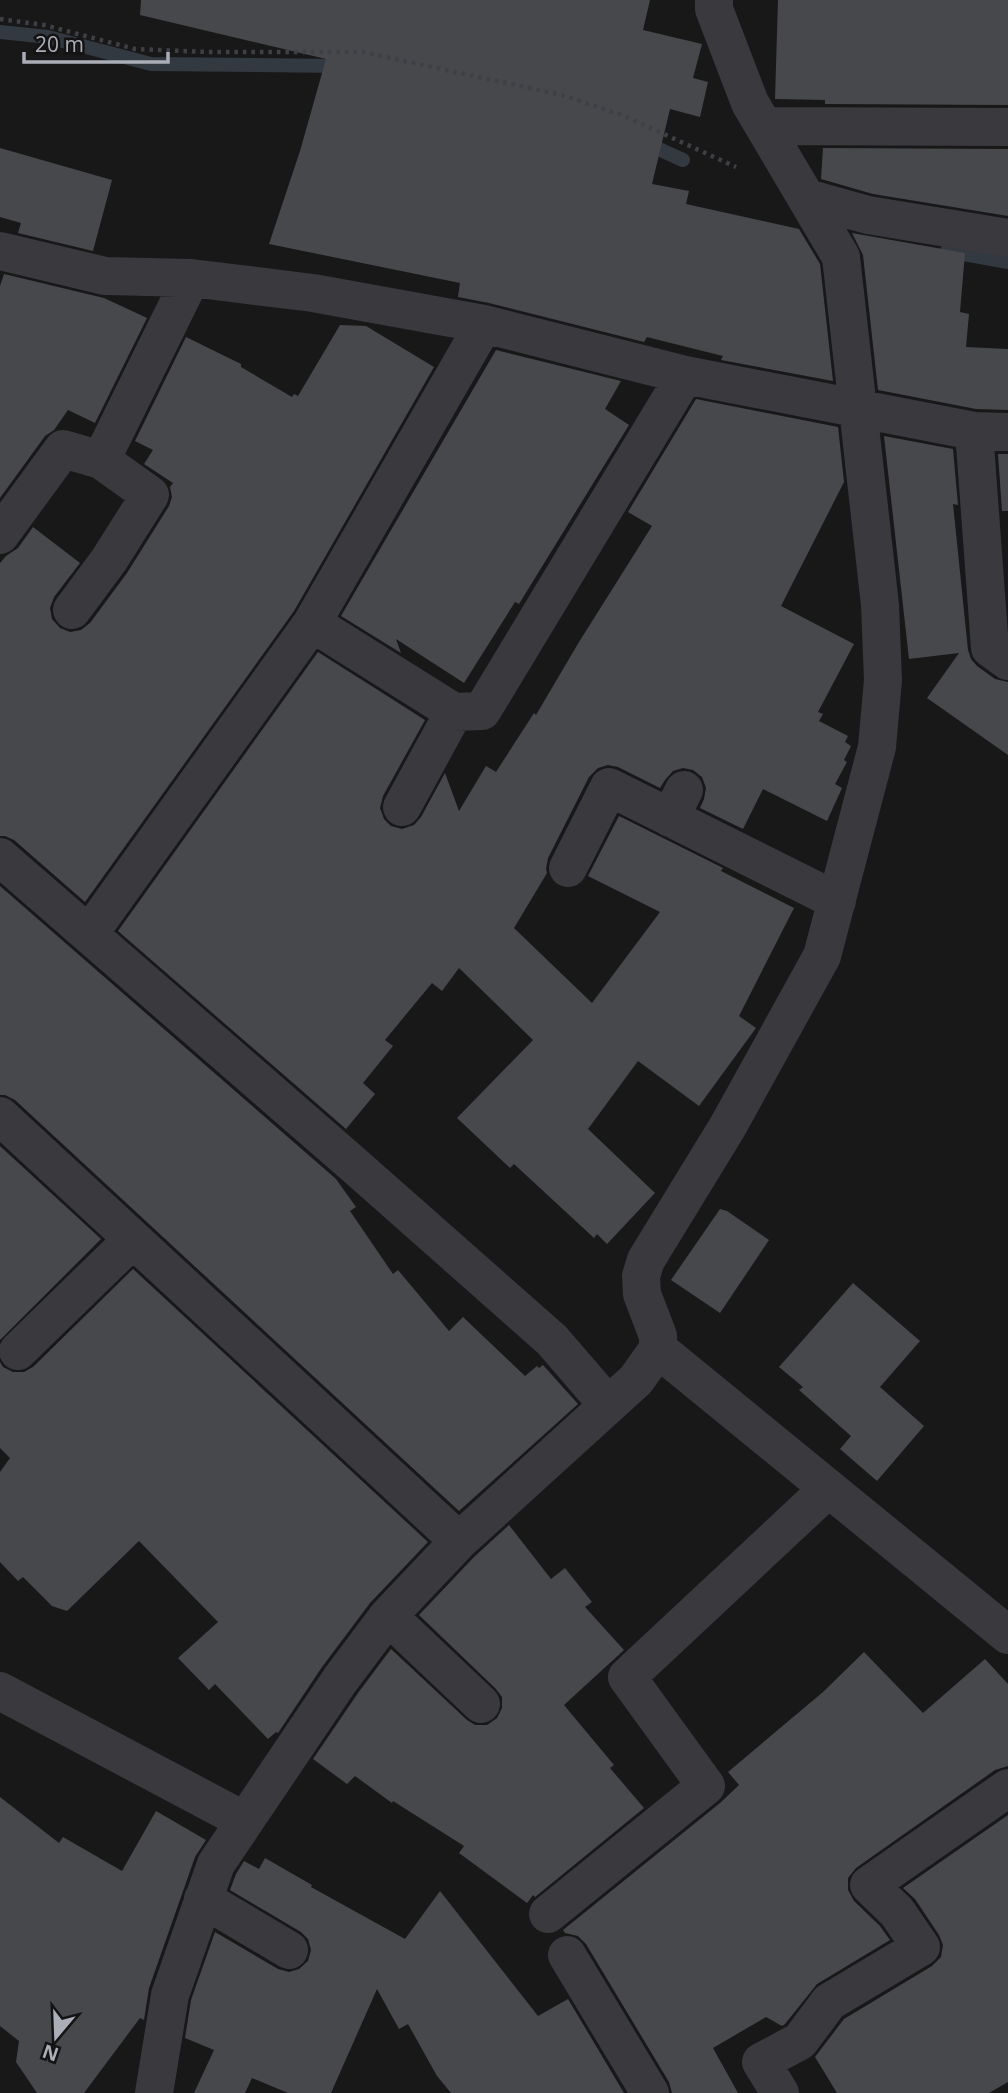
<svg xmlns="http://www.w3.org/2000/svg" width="1008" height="2093" font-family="'Open Sans',sans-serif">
	<rect width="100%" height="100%" fill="#181819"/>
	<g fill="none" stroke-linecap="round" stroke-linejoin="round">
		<path stroke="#333941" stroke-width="14" d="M 0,32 L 48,37 L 151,64 L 343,66
			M 643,142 L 683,160
			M 947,251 L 1008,262"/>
	</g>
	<path fill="#47484b" d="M 141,0 L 650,0 L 643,30 L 702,44 L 693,78 L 708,82 L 700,117 L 670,109 L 652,184 L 689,191 L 686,204 L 799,229 L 820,264 L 833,381 L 721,360 L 723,356 L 647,337 L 644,342 L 489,303 L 458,297 L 460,283 L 269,244 L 300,151 L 326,59 L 140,15 Z
		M 778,0 L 1008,0 L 1008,105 L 825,104 L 825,100 L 775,99 Z
		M 0,148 L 112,180 L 93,251 L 18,233 L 21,223 L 0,217 Z
		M 823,148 L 1008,149 L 1008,216 L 873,194 L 821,179 Z
		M 852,233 L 965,253 L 960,312 L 969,314 L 966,347 L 1008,349 L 1008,410 L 976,409 L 878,390 L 863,255 Z
		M 4,274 L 104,298 L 147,318 L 95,423 L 68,410 L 54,430 L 45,436 L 0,498 L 0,286 Z
		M 340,325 L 366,326 L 434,367 L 294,611 L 85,902 L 14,840 L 5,836 L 0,836 L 0,563 L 6,556 L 18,548 L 33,527 L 80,563 L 54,597 L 50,608 L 52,619 L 60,628 L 70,632 L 81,630 L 90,623 L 127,573 L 169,506 L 172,497 L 170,487 L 173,483 L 144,464 L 153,450 L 135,441 L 186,337 L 241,364 L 241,367 L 292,397 L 294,394 L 298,396 Z
		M 496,350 L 621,381 L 605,409 L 629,425 L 519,604 L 515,602 L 464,683 L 396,639 L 401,653 L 341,616 Z
		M 696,399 L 838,427 L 844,482 L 781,606 L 854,644 L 818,712 L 823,714 L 819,721 L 848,736 L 845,742 L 851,746 L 844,760 L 847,762 L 835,784 L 842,788 L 827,821 L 763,789 L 743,829 L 700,808 L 704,799 L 706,788 L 702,777 L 693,770 L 683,768 L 673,771 L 665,780 L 660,788 L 618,767 L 608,765 L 598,768 L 589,777 L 548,858 L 546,869 L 547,873 L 514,928 L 592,1003 L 660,912 L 588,876 L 619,816 L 723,868 L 721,871 L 794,908 L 739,1016 L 756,1028 L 699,1106 L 638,1061 L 588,1129 L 655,1193 L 607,1244 L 597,1234 L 594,1238 L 514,1164 L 510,1168 L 457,1118 L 533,1040 L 459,968 L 442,991 L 432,983 L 385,1040 L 393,1046 L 363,1083 L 375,1094 L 346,1129 L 118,931 L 318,652 L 425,720 L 383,796 L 380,808 L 384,819 L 391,826 L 402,829 L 414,825 L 421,817 L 445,773 L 459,811 L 486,766 L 496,772 L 534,713 L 536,715 L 579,642 L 652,526 L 628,512 Z
		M 884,436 L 953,449 L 958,505 L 953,504 L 968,650 L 971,659 L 977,666 L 995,679 L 1008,682 L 1008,755 L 927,698 L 959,653 L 909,659 Z
		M 998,454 L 1008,454 L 1008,511 L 1002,511 Z
		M 0,886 L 336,1179 L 356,1207 L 350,1211 L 393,1274 L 398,1270 L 449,1331 L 463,1317 L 525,1376 L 537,1366 L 539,1368 L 543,1365 L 578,1404 L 459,1511 L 15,1100 L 5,1095 L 0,1095 Z
		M 0,1146 L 101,1239 L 0,1340 Z
		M 720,1209 L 727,1211 L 769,1240 L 720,1313 L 671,1280 Z
		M 133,1269 L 428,1542 L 370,1603 L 322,1667 L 278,1733 L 276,1732 L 268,1739 L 215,1684 L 209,1690 L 178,1658 L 218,1622 L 139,1541 L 67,1611 L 52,1606 L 23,1577 L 18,1581 L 0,1562 L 0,1472 L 10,1458 L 0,1448 L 0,1362 L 3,1367 L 13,1372 L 24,1372 L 33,1367 Z
		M 853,1283 L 920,1341 L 880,1387 L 924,1426 L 877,1481 L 840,1449 L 851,1436 L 799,1390 L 803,1387 L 779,1367 Z
		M 509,1525 L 551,1579 L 565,1568 L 592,1602 L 585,1607 L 624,1650 L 564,1705 L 614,1765 L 610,1768 L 644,1808 L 535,1897 L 533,1895 L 527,1903 L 459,1853 L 464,1846 L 393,1801 L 392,1803 L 355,1776 L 347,1784 L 313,1759 L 358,1693 L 391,1649 L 467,1720 L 475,1725 L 487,1725 L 497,1718 L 502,1708 L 502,1697 L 496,1689 L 419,1615 L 474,1557 Z
		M 864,1652 L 923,1713 L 985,1659 L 1008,1684 L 1008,1766 L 995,1770 L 856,1868 L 848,1878 L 848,1890 L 854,1901 L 880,1926 L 890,1940 L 817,1984 L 785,2024 L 782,2026 L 766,2017 L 713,2048 L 738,2093 L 672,2093 L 669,2082 L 586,1944 L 578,1936 L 565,1933 L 563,1930 L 720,1803 L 739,1785 L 728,1772 L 823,1692 Z
		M 0,1797 L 59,1843 L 63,1837 L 122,1871 L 156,1811 L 206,1840 L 195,1857 L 149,1988 L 144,2020 L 140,2018 L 84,2093 L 37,2093 L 16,2062 L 19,2041 L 0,2026 Z
		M 1008,1815 L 1008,2082 L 989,2093 L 837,2093 L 815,2057 L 844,2019 L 932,1966 L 941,1957 L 943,1945 L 939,1935 L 915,1899 L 903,1888 Z
		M 265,1858 L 312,1885 L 311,1887 L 405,1939 L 440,1891 L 538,2016 L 568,1999 L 624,2093 L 451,2093 L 437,2076 L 408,2024 L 399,2029 L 377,1989 L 331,2093 L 288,2093 L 252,2078 L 245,2093 L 194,2093 L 214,2050 L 185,2038 L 191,2000 L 215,1932 L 278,1969 L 289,1972 L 299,1969 L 308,1961 L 311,1950 L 308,1939 L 301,1932 L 230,1890 L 236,1874 L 244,1861 L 259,1869 Z"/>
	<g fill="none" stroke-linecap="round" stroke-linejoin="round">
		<path stroke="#3f4045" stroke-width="4.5" stroke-dasharray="3.5 5" stroke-linecap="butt" d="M 0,19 L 44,25 L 135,49 L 207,52 L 363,52 L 562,95 L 622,115 L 736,167"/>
		<path stroke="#39393e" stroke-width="38" d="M 764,126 L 1008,127
			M 807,198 L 868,215 L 1008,238
			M 0,251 L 105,276 L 191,278 L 313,293 L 484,324 L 685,375 L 974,431 L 1008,432
			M 974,431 L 990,648 L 1008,661
			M 0,535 L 63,449 L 101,460 L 191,278
			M 72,610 L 109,560 L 150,495 L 101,460
			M 312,623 L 454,712 L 482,711 L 685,375
			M 402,807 L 454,712
			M 670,818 L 684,790
			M 0,857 L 354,1165 L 552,1340 L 608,1405
			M 568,868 L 609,787 L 837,901
			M 89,934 L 312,623 L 484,324
			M 0,1116 L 459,1541
			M 658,1349 L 1008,1635
			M 18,1351 L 133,1239
			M 388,1616 L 481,1704
			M 0,1691 L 245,1821
			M 203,1899 L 289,1950
			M 548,1914 L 706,1786 L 627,1677 L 828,1489
			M 567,1955 L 650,2093
			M 154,2093 L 170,1995 L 216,1864 L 340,1680 L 388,1616 L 459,1541 L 636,1380 L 658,1349 L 658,1336 L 642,1294 L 641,1276 L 646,1260 L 728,1126 L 822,956 L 877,747 L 883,680 L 880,605 L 841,257 L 750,103 L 714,9 L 714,0
			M 780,2093 L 761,2062 L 800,2041 L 829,2002 L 921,1947 L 897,1912 L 869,1885 L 1008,1788"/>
	</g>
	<g transform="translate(56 2037) rotate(199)" stroke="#131314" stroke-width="5" paint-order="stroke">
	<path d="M0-5L12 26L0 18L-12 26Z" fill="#abaeb7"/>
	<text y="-10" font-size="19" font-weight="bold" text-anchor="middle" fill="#abaeb7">N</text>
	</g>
	<path d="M24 52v10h144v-10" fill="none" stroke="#abaeb7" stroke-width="3.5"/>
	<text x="35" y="52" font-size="21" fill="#abaeb7" stroke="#131314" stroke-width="5" paint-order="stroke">20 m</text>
</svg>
